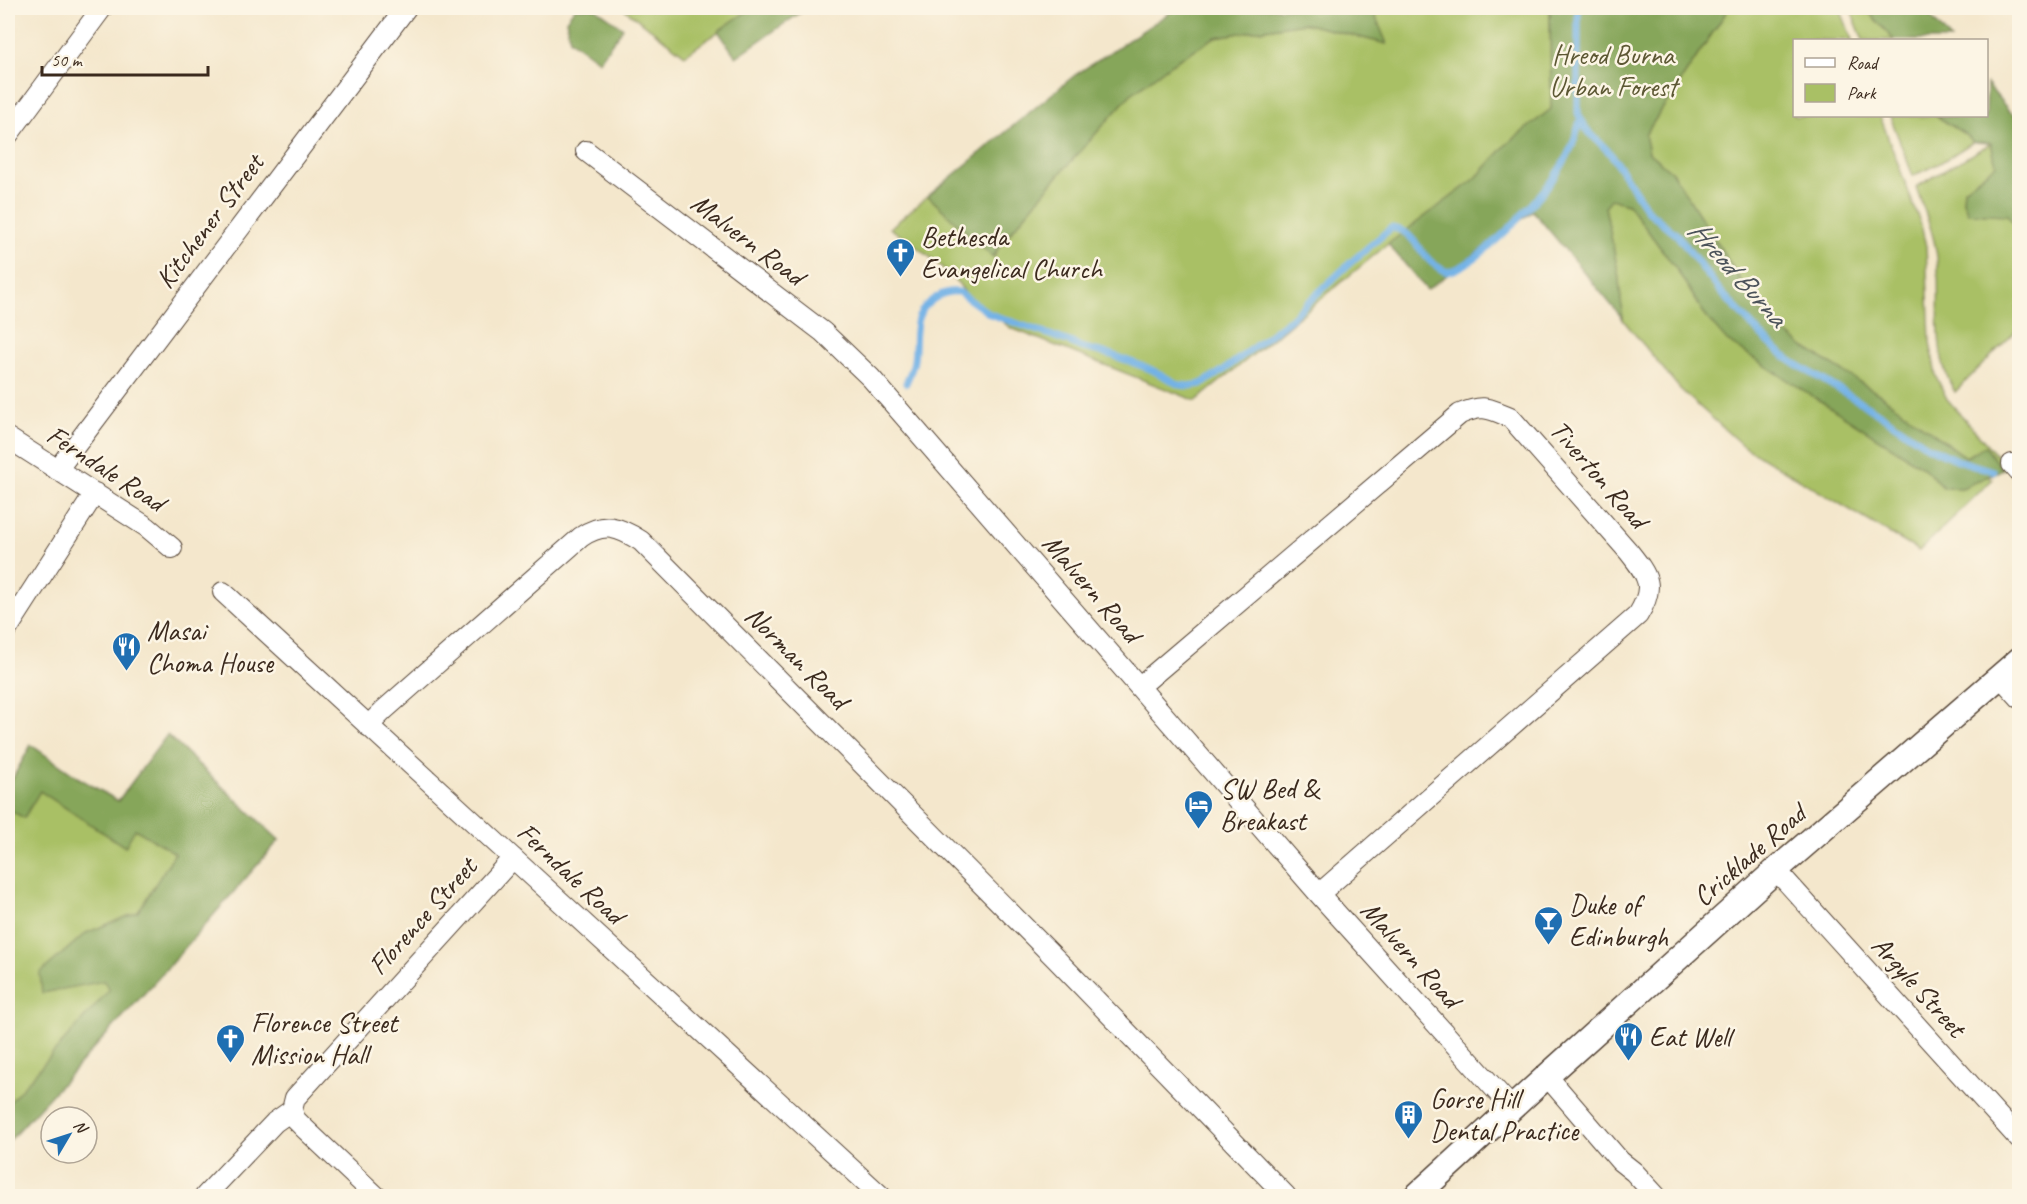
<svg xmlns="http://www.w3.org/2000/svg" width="2027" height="1204" font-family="Caveat,sans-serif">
	<rect width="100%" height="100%" fill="#fcf5e5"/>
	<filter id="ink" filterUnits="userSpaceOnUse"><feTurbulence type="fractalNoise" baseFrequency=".0167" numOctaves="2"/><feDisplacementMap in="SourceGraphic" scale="12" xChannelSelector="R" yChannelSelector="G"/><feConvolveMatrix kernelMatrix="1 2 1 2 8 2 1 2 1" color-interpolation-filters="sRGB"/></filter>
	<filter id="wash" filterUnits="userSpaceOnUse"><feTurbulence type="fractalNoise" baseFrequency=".008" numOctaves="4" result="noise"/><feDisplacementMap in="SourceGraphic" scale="24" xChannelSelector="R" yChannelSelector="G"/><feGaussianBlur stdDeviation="1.35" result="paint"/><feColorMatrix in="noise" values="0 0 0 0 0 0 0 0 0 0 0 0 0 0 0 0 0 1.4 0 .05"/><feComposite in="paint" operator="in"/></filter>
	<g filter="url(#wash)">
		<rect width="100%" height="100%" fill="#f4e7cc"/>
		<path fill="#a9c065" stroke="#727542" stroke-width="1.5" d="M 623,8 L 752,8 L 685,55 Z
			M 1372,8 L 1550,8 L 1551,109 L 1506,145 L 1475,179 L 1388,244 L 1196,401 L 1011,328 L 965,293 L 959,284 L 934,260 L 890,228 L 928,196 L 994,257 L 1000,245 L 1051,184 L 1130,95 L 1171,64 L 1215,37 L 1303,23 L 1386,44 Z
			M 1729,8 L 1840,8 L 1852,40 L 1794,40 L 1794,116 L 1880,116 L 1921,225 L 1926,246 L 1930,342 L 1936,376 L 1947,399 L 2006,466 L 2002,470 L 1985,446 L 1966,457 L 1882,396 L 1802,346 L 1761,312 L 1672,172 L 1649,153 L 1645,135 Z
			M 1850,8 L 1865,8 L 1894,40 L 1863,40 Z
			M 1890,116 L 1936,116 L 1968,136 L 1973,142 L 1940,163 L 1913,176 Z
			M 1991,143 L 1996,165 L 1964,189 L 1963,201 L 1968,213 L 2007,214 L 2019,231 L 2020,304 L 2017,308 L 2019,310 L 2019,328 L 1955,392 C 1930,352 1942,302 1937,257 C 1934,233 1924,210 1916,187 Z
			M 1610,198 L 1628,204 L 1677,270 L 1707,318 L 1853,422 L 1923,467 L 1944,488 L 1962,488 L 1987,476 L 1993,479 L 1919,551 L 1743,446 L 1680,389 L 1623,320 L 1618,271 L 1605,207 Z
			M 167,735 L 279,840 L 161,975 L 8,1142 L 8,787 L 31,745 L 77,777 L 118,801 Z"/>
		<path fill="#86a65a" stroke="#60683c" stroke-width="1.5" d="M 575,8 L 595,8 L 623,28 L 599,61 L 570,40 L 566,20 Z
			M 752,8 L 807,8 L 736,57 L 718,31 Z
			M 1177,8 L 1372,8 L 1387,44 L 1303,23 L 1215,37 L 1171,64 L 1130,95 L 1051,184 L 1000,245 L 993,257 L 928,196 L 1075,75 Z
			M 1550,8 L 1729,8 L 1645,135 L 1649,153 L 1672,172 L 1761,312 L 1802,346 L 1882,396 L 1966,457 L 1985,446 L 2002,470 L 1962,488 L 1944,488 L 1923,467 L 1727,341 L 1707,318 L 1677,270 L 1628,204 L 1611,199 L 1605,207 L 1618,271 L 1623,319 L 1533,211 L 1427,290 L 1388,244 L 1475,179 L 1506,145 L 1551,109 Z
			M 1865,8 L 1923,8 L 1951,40 L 1894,40 Z
			M 1987,84 L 2010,112 L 2019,116 L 2019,231 L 2007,215 L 1968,213 L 1963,201 L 1964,189 L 1996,165 L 1991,143 L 1973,142 L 1968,136 L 1936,116 L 1986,116 Z
			M 167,735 L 279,840 L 161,975 L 8,1142 L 8,1104 L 109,990 L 104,981 L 42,993 L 40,973 L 86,933 L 138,912 L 175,853 L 135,829 L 125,847 L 40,791 L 24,818 L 8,809 L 8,787 L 31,745 L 77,777 L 118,801 Z"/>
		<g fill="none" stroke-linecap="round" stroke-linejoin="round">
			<path stroke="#73b2e6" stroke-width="7" d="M 1578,8 L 1578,113 L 1585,128 L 1611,154 L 1648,211 L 1677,235 L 1720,291 L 1760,334 L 1777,350 L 1791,361 L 1872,409 L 1927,446 L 1957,460 L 1993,471
				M 906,383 C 909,376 913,368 914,360 C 918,334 909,313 937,297 C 944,292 951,291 959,292 L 990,314 L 1070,342 L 1080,347 L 1112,355 L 1150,369 L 1180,385 L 1189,386 L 1201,384 L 1224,370 L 1289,320 L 1350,263 L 1391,228 C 1411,229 1417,248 1430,261 C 1435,266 1441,269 1447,272 C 1479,266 1543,196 1561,167 C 1570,153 1576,137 1580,121"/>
		</g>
	</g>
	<g filter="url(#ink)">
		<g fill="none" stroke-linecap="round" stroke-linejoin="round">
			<defs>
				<path id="minor" d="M 8,135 L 102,8
					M 586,151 L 823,332 L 871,378 L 1319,894 L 1512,1108
					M 8,438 L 147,527 L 172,548
					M 2012,464 L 2020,473
					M 57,470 L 406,8
					M 223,592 L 881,1196
					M 8,628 L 95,493
					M 2000,676 L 2020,698
					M 1140,686 L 1460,414 C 1483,404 1488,408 1510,417 L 1629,552 C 1648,576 1656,586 1638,615 L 1319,894
					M 368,726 L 384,710 L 581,537 C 604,521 619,527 641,541 L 1056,959 L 1286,1196
					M 1776,870 L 2020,1140
					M 1547,1076 L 1620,1161 L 1634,1172 L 1656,1196
					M 292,1110 L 295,1119 L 304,1128 L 376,1196
					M 205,1196 L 275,1122 L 292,1110 L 295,1098 L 513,858"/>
				<path id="tertiary" d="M 1416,1196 L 1547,1076 L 1776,870 L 2020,659"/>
			</defs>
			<use href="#minor" stroke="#574638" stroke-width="22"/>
			<use href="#tertiary" stroke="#574638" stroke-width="27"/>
			<use href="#minor" stroke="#fff" stroke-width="20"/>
			<use href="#tertiary" stroke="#fff" stroke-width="24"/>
		</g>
	</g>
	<defs>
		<symbol id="church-pin" viewBox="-11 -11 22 30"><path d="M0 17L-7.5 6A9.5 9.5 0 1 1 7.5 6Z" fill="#1f6fb2" stroke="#fcf5e5"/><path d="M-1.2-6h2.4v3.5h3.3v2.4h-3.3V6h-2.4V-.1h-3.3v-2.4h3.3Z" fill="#fff"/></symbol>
		<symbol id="restaurant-pin" viewBox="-11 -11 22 30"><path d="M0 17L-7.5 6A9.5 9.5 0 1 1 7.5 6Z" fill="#1f6fb2" stroke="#fcf5e5"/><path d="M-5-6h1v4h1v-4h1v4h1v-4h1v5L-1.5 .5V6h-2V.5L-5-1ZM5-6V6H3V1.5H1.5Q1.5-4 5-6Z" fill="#fff"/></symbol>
		<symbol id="hotel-pin" viewBox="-11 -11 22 30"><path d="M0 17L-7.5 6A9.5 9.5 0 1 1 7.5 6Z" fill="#1f6fb2" stroke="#fcf5e5"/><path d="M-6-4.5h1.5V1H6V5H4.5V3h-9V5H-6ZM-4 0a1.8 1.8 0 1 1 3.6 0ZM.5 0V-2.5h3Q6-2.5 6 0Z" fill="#fff"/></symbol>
		<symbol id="bar-pin" viewBox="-11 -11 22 30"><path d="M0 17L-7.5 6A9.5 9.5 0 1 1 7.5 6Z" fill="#1f6fb2" stroke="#fcf5e5"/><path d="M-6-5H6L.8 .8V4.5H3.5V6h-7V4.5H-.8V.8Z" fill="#fff"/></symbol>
		<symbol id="building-pin" viewBox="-11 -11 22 30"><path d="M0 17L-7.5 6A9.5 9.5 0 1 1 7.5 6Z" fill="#1f6fb2" stroke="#fcf5e5"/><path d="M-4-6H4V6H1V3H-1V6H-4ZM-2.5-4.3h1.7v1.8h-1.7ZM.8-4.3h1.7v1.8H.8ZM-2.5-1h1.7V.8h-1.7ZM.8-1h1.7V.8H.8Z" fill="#fff"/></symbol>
	</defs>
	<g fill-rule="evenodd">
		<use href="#church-pin" x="884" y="236" width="33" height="45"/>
		<use href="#restaurant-pin" x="110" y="630" width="33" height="45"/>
		<use href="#hotel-pin" x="1182" y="788" width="33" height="45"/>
		<use href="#bar-pin" x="1532" y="904" width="33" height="45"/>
		<use href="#restaurant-pin" x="1612" y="1020" width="33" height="45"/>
		<use href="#church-pin" x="214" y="1022" width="33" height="45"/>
		<use href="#building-pin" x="1392" y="1098" width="33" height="45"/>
	</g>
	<g text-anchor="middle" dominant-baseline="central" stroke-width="5" stroke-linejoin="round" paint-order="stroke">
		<g font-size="28" fill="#5c5733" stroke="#fcf5e5">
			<text x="1613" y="54">Hreod Burna<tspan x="1613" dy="32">Urban Forest</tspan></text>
		</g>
		<g font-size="28" fill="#3b2a1e" stroke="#fcf5e5">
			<text transform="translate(209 221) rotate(-53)">Kitchener Street</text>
			<text transform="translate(748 239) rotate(37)">Malvern Road</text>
			<text transform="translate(106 468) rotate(33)">Ferndale Road</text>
			<text transform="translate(1599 474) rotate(49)">Tiverton Road</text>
			<text transform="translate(1092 588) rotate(49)">Malvern Road</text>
			<text transform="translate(797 657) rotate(45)">Norman Road</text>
			<text transform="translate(1749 855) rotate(-41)">Cricklade Road</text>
			<text transform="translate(571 873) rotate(43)">Ferndale Road</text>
			<text transform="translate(422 916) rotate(-48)">Florence Street</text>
			<text transform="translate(1411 954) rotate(48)">Malvern Road</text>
			<text transform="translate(1919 986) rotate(48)">Argyle Street</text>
		</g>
		<g font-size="28" fill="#3b2a1e" stroke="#fcf5e5" text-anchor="start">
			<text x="921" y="236">Bethesda<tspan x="921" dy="32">Evangelical Church</tspan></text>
			<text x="147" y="630">Masai<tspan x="147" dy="32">Choma House</tspan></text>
			<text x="1220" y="788">SW Bed &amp;<tspan x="1220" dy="32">Breakast</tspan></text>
			<text x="1569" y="904">Duke of<tspan x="1569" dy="32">Edinburgh</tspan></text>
			<text x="251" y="1022">Florence Street<tspan x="251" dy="32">Mission Hall</tspan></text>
			<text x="1649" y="1036">Eat Well</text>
			<text x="1430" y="1098">Gorse Hill<tspan x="1430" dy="32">Dental Practice</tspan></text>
		</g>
		<g font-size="30" font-style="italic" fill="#4c535a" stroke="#fcf5e5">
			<text transform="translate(1738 273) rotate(48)">Hreod Burna</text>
		</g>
	</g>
	<rect width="2027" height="1204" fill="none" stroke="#fcf5e5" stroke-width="30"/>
	<rect x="1793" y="39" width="195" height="78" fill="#fcf5e5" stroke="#afa495" stroke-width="1.5"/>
	<rect x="1805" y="58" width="30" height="9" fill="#ffffff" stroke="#afa495" stroke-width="1.5"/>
	<text x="1847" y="69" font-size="18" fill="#3b2a1e">Road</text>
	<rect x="1805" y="84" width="30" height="18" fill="#a9c065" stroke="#afa495" stroke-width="1.5"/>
	<text x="1847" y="99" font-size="18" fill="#3b2a1e">Park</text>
	<g transform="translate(69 1135) rotate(51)"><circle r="28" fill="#fcf5e5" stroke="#afa495" stroke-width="1.5"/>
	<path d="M0-4.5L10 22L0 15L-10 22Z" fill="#1f6fb2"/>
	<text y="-9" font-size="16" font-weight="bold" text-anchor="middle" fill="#3b2a1e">N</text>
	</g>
	<path d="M42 66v9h166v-9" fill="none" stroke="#3b2a1e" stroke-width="3"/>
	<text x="51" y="66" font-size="18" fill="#3b2a1e" stroke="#fcf5e5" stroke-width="4.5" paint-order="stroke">50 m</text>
</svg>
